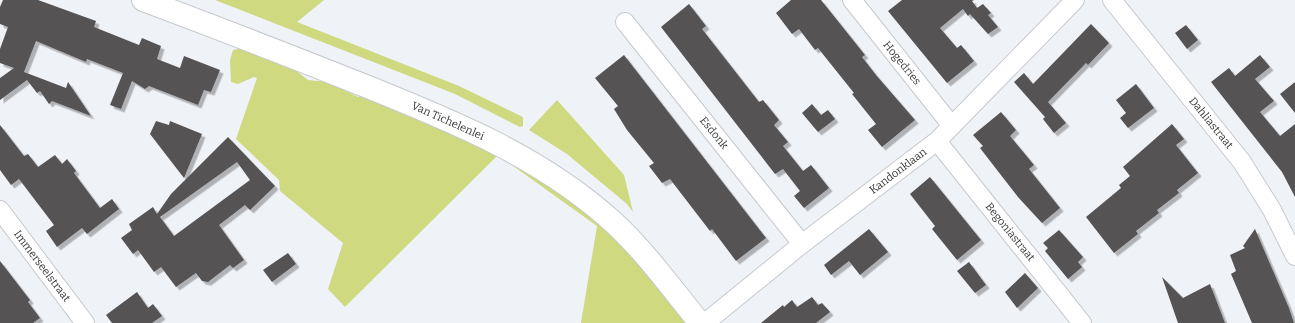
<svg xmlns="http://www.w3.org/2000/svg" width="1295" height="323" font-family="Bitter,serif">
	<defs>
		<filter id="shadow"><feDropShadow dx="3.5" dy="3.5" stdDeviation="0" flood-color="#0004"/></filter>
	</defs>
	<rect width="100%" height="100%" fill="#eff2f6"/>
	<path fill="#cfd980" d="M 215,0 L 324,0 L 297,22 L 459,86 L 523,117 L 523,126 L 520,127 L 455,94 Z
		M 241,48 L 295,70 L 308,80 L 328,82 L 358,97 L 366,93 L 373,97 L 377,103 L 396,108 L 498,155 L 345,307 L 328,289 L 343,243 L 280,191 L 279,180 L 236,139 L 257,78 L 254,77 L 238,84 L 231,82 L 230,60 L 233,50 Z
		M 557,100 L 624,175 L 633,212 L 627,204 L 567,154 L 529,130 Z
		M 506,154 L 576,203 L 616,237 L 684,319 L 685,323 L 581,323 L 597,226 L 502,158 Z"/>
	<path fill="#565254" fill-rule="evenodd" filter="url(#shadow)" d="M 3,0 L 38,0 L 96,21 L 94,27 L 139,45 L 142,38 L 161,46 L 157,59 L 180,68 L 184,56 L 220,70 L 211,92 L 204,90 L 198,105 L 149,86 L 145,89 L 132,81 L 121,109 L 110,105 L 123,73 L 87,59 L 86,62 L 36,41 L 24,72 L 66,88 L 68,82 L 91,116 L 52,101 L 49,104 L 40,91 L 37,93 L 27,80 L 0,100 L 0,78 L 14,68 L 0,63 L 0,49 L 8,27 L 0,24 L 0,7 Z
		M 791,0 L 821,0 L 865,55 L 862,57 L 876,75 L 915,120 L 882,147 L 868,130 L 876,124 L 852,94 L 854,93 L 818,48 L 815,50 L 799,29 L 792,34 L 776,13 Z
		M 902,0 L 974,0 L 972,1 L 977,8 L 983,4 L 991,13 L 988,15 L 998,27 L 988,34 L 970,14 L 968,16 L 963,9 L 940,28 L 957,48 L 961,45 L 974,61 L 947,83 L 888,11 Z
		M 689,4 L 706,26 L 702,29 L 759,102 L 763,100 L 779,120 L 774,125 L 788,142 L 783,146 L 803,171 L 811,165 L 829,188 L 804,208 L 794,196 L 800,191 L 783,169 L 775,174 L 661,27 Z
		M 1091,24 L 1109,43 L 1088,65 L 1086,63 L 1048,102 L 1066,123 L 1054,133 L 1043,119 L 1045,117 L 1014,82 L 1024,73 L 1033,84 Z
		M 1186,25 L 1198,40 L 1187,49 L 1175,33 Z
		M 624,55 L 766,238 L 736,261 L 712,229 L 710,231 L 670,179 L 662,183 L 649,166 L 654,163 L 627,130 L 614,109 L 618,106 L 595,78 Z
		M 1260,55 L 1270,67 L 1255,79 L 1274,101 L 1260,112 L 1280,136 L 1295,124 L 1295,197 L 1282,172 L 1211,82 L 1229,68 L 1235,76 Z
		M 1295,82 L 1295,113 L 1280,94 Z
		M 1136,84 L 1154,108 L 1128,128 L 1120,118 L 1126,113 L 1116,100 Z
		M 812,104 L 821,115 L 828,110 L 835,119 L 818,132 L 802,113 Z
		M 1001,112 L 1016,130 L 1010,136 L 1034,165 L 1029,169 L 1060,208 L 1042,223 L 1018,197 L 980,148 L 983,146 L 973,135 Z
		M 156,121 L 169,125 L 170,121 L 202,134 L 184,178 L 150,134 Z
		M 1172,124 L 1184,139 L 1176,145 L 1198,173 L 1177,190 L 1179,193 L 1157,210 L 1159,213 L 1136,231 L 1138,234 L 1114,253 L 1086,217 L 1121,188 L 1119,185 L 1130,176 L 1123,167 Z
		M 0,125 L 24,156 L 28,154 L 38,167 L 55,155 L 62,164 L 67,159 L 76,171 L 74,173 L 100,208 L 112,199 L 119,209 L 87,234 L 82,228 L 57,247 L 46,231 L 54,225 L 19,179 L 11,185 L 0,170 Z
		M 228,137 L 275,186 L 250,210 L 245,205 L 219,225 L 244,260 L 233,268 L 230,265 L 208,282 L 202,281 L 196,273 L 176,287 L 161,267 L 154,272 L 138,250 L 133,254 L 121,238 L 132,230 L 129,224 L 153,207 L 157,214 L 171,194 ZM 237,162 L 250,180 L 174,236 L 160,217 Z
		M 930,177 L 981,240 L 957,260 L 932,229 L 935,226 L 910,194 Z
		M 869,229 L 888,252 L 860,275 L 849,261 L 831,275 L 824,265 Z
		M 1255,229 L 1289,308 L 1294,323 L 1252,323 L 1231,274 L 1236,271 L 1230,255 L 1245,248 L 1243,246 Z
		M 1059,230 L 1083,257 L 1078,262 L 1082,267 L 1068,279 L 1045,251 L 1048,248 L 1043,243 Z
		M 288,253 L 296,264 L 272,282 L 263,270 Z
		M 0,261 L 30,300 L 28,302 L 40,318 L 33,323 L 0,323 Z
		M 969,262 L 986,285 L 975,293 L 957,271 Z
		M 1025,273 L 1038,288 L 1017,308 L 1005,292 Z
		M 1162,277 L 1183,298 L 1210,284 L 1225,323 L 1178,323 Z
		M 137,292 L 148,308 L 153,304 L 162,316 L 152,323 L 112,323 L 106,315 Z
		M 812,297 L 818,305 L 822,303 L 830,312 L 816,323 L 761,323 L 783,305 L 784,307 L 792,300 L 797,307 Z"/>
	<g fill="none" stroke-linecap="round" stroke-linejoin="round">
		<defs>
			<path id="street" d="M 852,0 L 952,126
				M 1112,0 L 1242,162 L 1272,210 L 1295,256
				M 625,22 L 802,244
				M 937,141 L 1082,323
				M 0,210 L 85,323
				M 705,323 L 802,244 L 937,141 L 1075,0"/>
			<path id="secondary" d="M 143,0 C 218,28 293,57 368,87 C 455,122 541,157 612,221 C 645,251 672,289 700,323"/>
		</defs>
		<use href="#street" stroke="#c6c9cc" stroke-width="20"/>
		<use href="#secondary" stroke="#c6c9cc" stroke-width="24"/>
		<use href="#street" stroke="#fff" stroke-width="18"/>
		<use href="#secondary" stroke="#fff" stroke-width="22"/>
	</g>
	<g text-anchor="middle" dominant-baseline="central" stroke-width="4" stroke-linejoin="round" paint-order="stroke">
		<g font-size="11" fill="#38393a" stroke="#fff">
			<text transform="translate(902 63) rotate(51)">Hogedries</text>
			<text transform="translate(448 121) rotate(24)">Van Tichelenlei</text>
			<text transform="translate(1211 123) rotate(51)">Dahliastraat</text>
			<text transform="translate(714 133) rotate(51)">Esdonk</text>
			<text transform="translate(898 171) rotate(-37)">Kandonklaan</text>
			<text transform="translate(1010 232) rotate(51)">Begoniastraat</text>
			<text transform="translate(42 266) rotate(53)">Immerseelstraat</text>
		</g>
	</g>
</svg>
